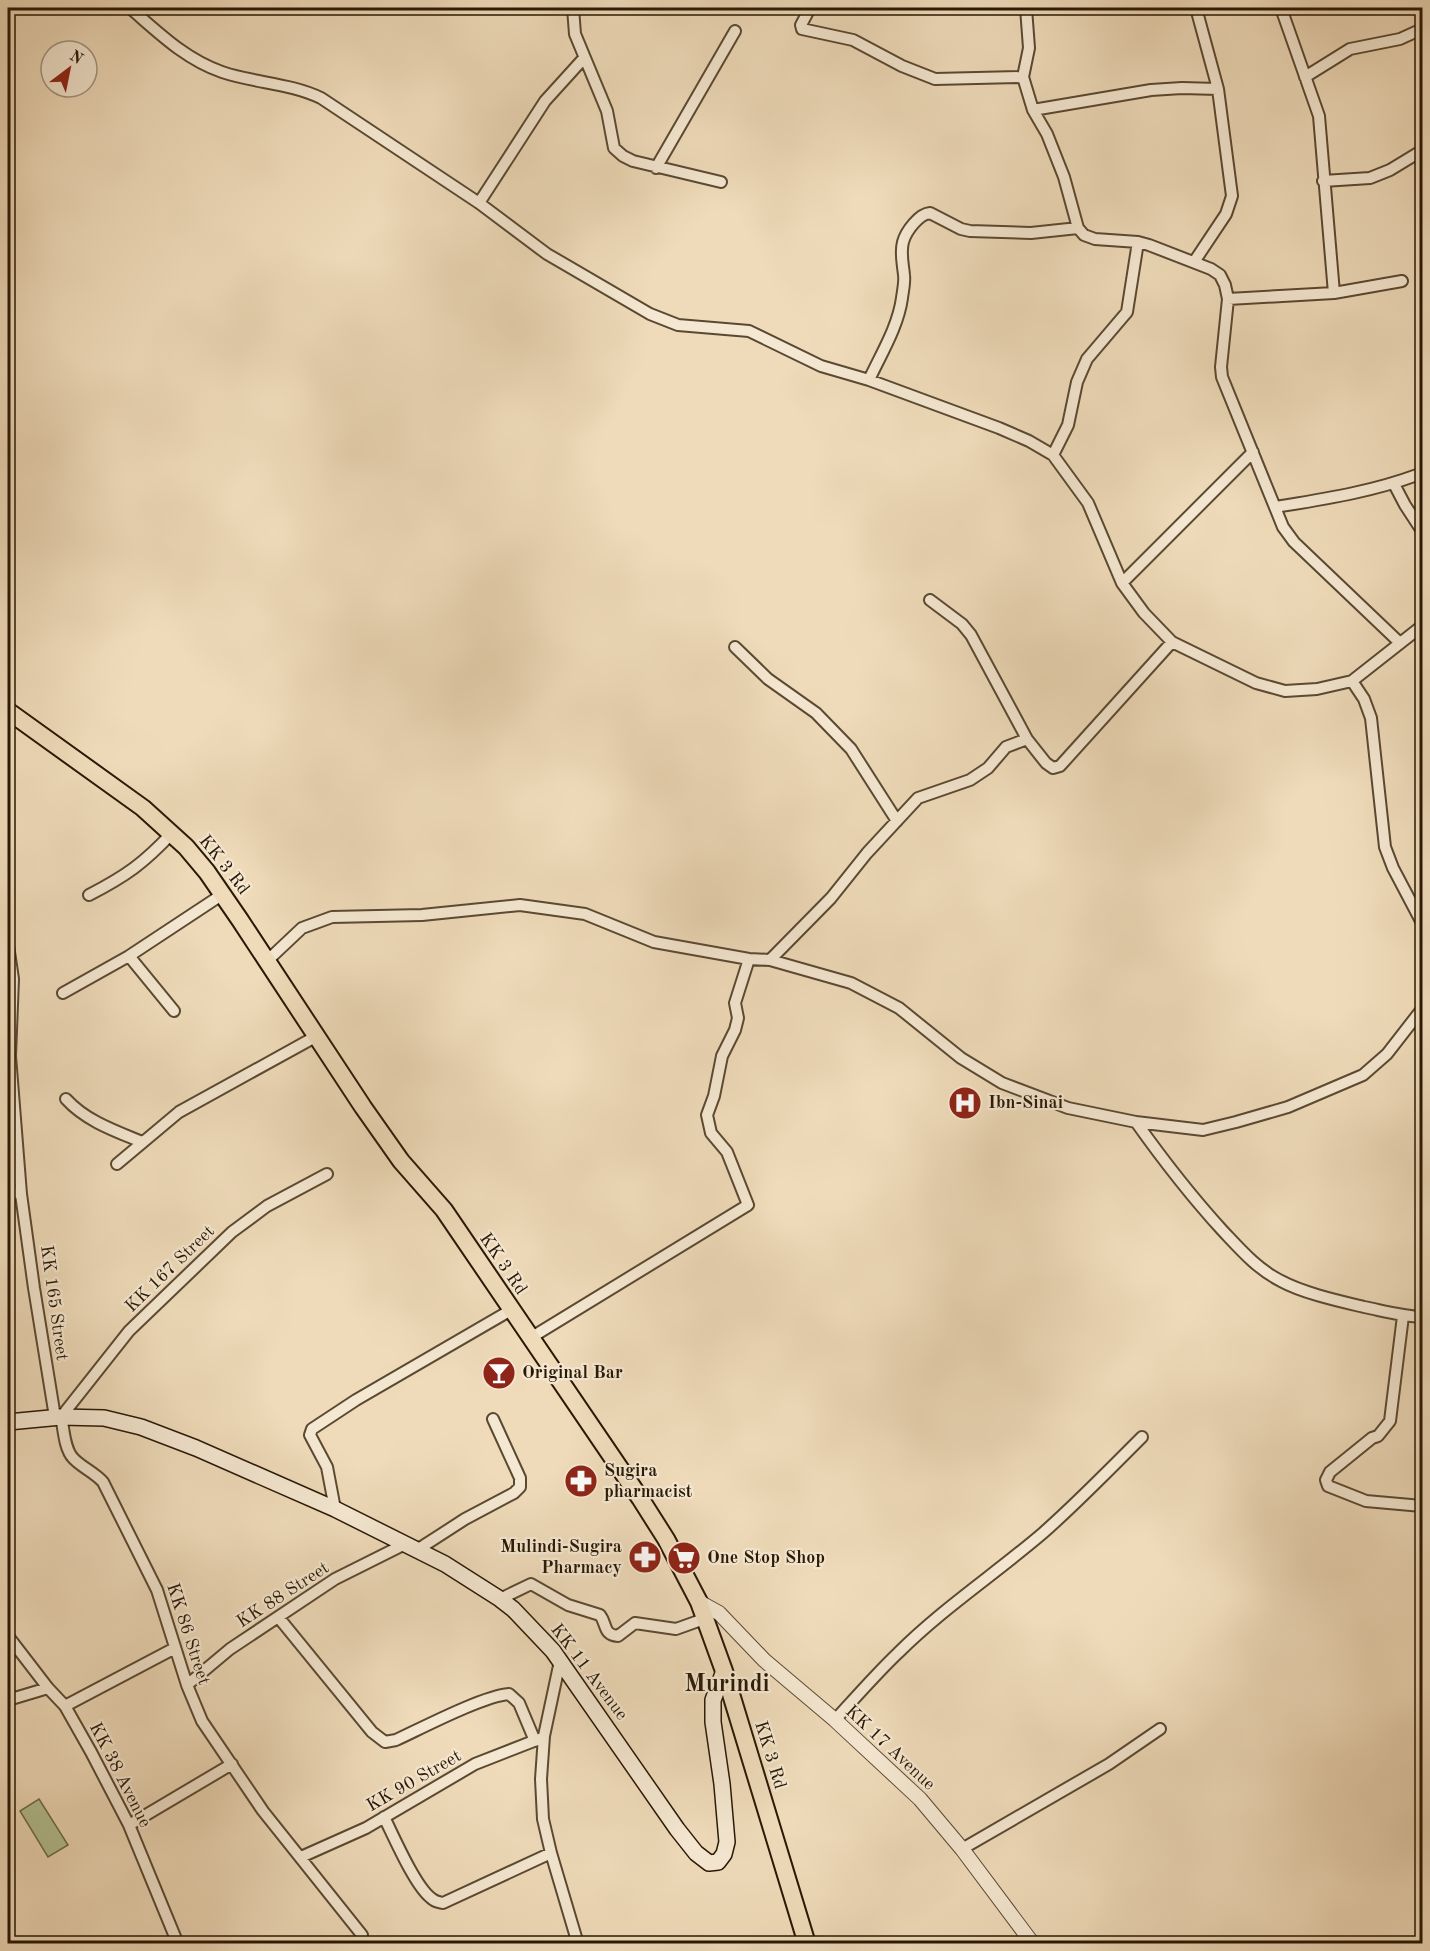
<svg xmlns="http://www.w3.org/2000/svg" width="1430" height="1951" font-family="'Old Standard TT',serif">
	<rect width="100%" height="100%" fill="#efdbba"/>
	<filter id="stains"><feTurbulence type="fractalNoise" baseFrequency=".00333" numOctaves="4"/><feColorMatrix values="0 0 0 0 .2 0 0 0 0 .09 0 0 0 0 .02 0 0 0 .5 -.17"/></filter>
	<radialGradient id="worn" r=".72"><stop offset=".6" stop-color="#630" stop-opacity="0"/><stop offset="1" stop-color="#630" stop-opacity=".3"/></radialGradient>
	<path fill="#b4c194" stroke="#6e6c4c" stroke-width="1.5" d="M 39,1799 L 68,1845 L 48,1857 L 20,1811 Z"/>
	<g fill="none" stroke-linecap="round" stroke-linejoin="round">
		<defs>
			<path id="minor" d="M 130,8 C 159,33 185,59 222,72 C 254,83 290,83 321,98 L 479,203 L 547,254 L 650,314 L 678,325 L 749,331 L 821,366 L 869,380 L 999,428 L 1029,441 L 1053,455 L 1088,503 L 1122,583 L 1144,613 L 1172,642 L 1256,683 L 1285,691 L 1317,689 L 1352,681 L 1422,626
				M 573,8 L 575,34 L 607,111 L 614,148 L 623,156 L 633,161 L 721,182
				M 810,8 L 801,25 L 802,29 L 853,40 L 902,66 L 935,79 L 1023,77
				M 1026,8 L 1029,48 L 1023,77 L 1033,110 L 1047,134 L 1064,177 L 1078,228 L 1084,235 L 1095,239 L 1138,242 L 1149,245 L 1211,269 L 1220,275 L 1225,285 L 1228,299 L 1221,367 L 1222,377 L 1283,527 L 1294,542 L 1400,643
				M 1281,8 L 1319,116 L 1334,293
				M 1418,8 L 1422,15
				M 1305,77 L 1350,49 L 1400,39 L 1422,29
				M 1033,110 L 1151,90 L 1182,88 L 1218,89
				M 656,168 L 735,31
				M 1323,181 L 1370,178 L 1390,170 L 1418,153
				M 479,203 L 545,101 L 584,58
				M 1194,262 L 1226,214 L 1232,196 L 1218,89 L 1196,8
				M 1228,299 L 1334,293 L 1402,281
				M 869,380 C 881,354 898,327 902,298 C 903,290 905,282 904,275 C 903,264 900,253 903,242 C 906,231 919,214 930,213 L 961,229 L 970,231 L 1031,233 L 1078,228
				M 1053,455 L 1068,425 L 1077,382 L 1087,359 L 1127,312 L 1138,242
				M 1394,484 L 1405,505 L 1422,531
				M 1276,507 C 1324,499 1371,492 1417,475
				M 1122,583 L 1253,452
				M 930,600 L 962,624 L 971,635 L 1027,739
				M 735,647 L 768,679 L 816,713 L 851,749 L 897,821
				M 1352,681 L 1364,699 L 1371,718 L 1385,847 L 1393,868 L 1422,923
				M 89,895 C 126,876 144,863 172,833
				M 8,945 L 13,979 L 10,1056 L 21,1194 L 34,1288 L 55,1417
				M 770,960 L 831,898 L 867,853 L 918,798 L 970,780 L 988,768 L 1006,747 L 1027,739 L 1046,763 L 1053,768 L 1060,766 L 1172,642
				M 267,961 L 302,928 L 332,917 L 422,915 L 520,905 L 585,914 L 654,942 L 749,959 L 770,960 L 851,983 L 899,1008 L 961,1058 L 1002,1083 L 1068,1108 L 1136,1122 L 1203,1130 L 1236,1122 L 1288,1107 L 1363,1075 L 1387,1054 L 1422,1009
				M 63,993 L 129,956
				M 174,1011 L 129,956 L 223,894
				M 66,1099 C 86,1121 115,1131 142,1142
				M 1136,1122 C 1163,1160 1191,1196 1222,1230 C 1240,1249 1257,1269 1281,1281 C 1303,1293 1339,1301 1364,1307 C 1384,1311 1402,1316 1422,1317
				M 117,1164 L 179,1112 L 315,1037
				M 327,1174 L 267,1206 L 232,1232 L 129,1331 L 61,1417 C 64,1429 64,1448 73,1458 C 81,1467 94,1472 103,1482 L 157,1590 L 187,1685 L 202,1721 L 263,1811 L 362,1935
				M 8,1191 L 21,1194
				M 1403,1316 L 1390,1421 L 1378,1436 L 1372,1438 L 1330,1472 L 1326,1480 L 1328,1486 L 1366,1501 L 1422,1506
				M 532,1337 L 748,1205 L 727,1152 L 711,1133 L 707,1115 L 714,1096 L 722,1056 L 735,1030 L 738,1018 L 735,1003 L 749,959
				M 335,1509 L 327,1467 L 310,1435 L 312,1429 L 356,1400 L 511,1310
				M 417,1550 L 465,1519 L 514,1493 L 520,1487 L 520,1478 L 493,1419
				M 500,1599 L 531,1584 L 568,1605 L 600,1615 C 607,1624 603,1635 618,1636 L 635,1623 L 676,1629 L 704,1619
				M 279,1618 L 372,1732 L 385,1742 L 396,1740 C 422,1728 483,1696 509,1694 L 519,1703 L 535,1741
				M 8,1636 L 48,1688 L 65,1706 L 91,1752 L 129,1825 L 178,1944
				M 560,1661 L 544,1736 L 541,1779 L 543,1819 L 551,1853 L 578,1944
				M 187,1685 L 230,1649 L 335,1579 L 405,1544
				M 8,1700 L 48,1688
				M 65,1706 L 175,1648
				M 835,1720 C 856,1697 876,1674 898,1653 C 942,1609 995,1574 1043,1533 C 1077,1503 1109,1470 1142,1437
				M 384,1817 C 394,1837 415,1886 431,1898 C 435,1902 438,1902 443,1903 L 551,1853
				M 129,1825 L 232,1764
				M 962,1849 L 1109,1764 L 1160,1729
				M 301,1857 L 366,1828 L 475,1764 L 539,1739"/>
			<path id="tertiary" d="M 699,1602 L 719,1613 L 764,1660 L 835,1720 L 920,1799 L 962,1849 L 1033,1944"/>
			<path id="secondary" d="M 8,1422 L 61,1417 L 104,1418 L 141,1427 L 196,1448 L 335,1509 L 445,1564 L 500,1599 L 513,1609 L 553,1651 L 677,1829 L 696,1853 L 709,1863 L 718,1862 L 724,1854 L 727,1842 L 722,1784 L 713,1722 L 713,1700 L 724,1671"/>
			<path id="trunk" d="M 8,711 L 143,808 L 186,847 L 207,872 L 240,920 L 363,1107 L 401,1161 L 444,1210 L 640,1498 L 666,1539 L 699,1602 L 724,1671 L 807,1944"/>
		</defs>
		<use href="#minor" stroke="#5a4932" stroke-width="14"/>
		<use href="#tertiary" stroke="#5a4932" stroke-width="16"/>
		<use href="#secondary" stroke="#291805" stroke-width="18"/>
		<use href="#trunk" stroke="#291805" stroke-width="20"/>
		<use href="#minor" stroke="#f5e8d2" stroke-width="10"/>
		<use href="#tertiary" stroke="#f5e8d2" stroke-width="14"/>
		<use href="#secondary" stroke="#f5e8d2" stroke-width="15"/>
		<use href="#trunk" stroke="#efdbba" stroke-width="16"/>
	</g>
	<defs>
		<symbol id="hospital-disc" viewBox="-11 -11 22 22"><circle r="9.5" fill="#8f2418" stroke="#f5e8d2"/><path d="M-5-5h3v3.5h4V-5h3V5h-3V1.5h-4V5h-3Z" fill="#fff"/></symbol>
		<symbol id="bar-disc" viewBox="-11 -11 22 22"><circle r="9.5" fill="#8f2418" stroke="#f5e8d2"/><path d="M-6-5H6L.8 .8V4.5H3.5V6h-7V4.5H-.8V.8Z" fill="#fff"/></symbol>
		<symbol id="pharmacy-disc" viewBox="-11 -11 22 22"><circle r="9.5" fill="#8f2418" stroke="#f5e8d2"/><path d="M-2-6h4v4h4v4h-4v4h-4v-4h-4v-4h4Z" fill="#fff"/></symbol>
		<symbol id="supermarket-disc" viewBox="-11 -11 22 22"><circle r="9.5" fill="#8f2418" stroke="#f5e8d2"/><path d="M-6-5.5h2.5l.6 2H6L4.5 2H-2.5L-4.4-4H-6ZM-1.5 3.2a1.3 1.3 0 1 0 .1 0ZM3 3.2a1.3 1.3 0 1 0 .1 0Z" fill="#fff"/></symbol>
	</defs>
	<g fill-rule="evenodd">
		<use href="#hospital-disc" x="946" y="1084" width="38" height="38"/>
		<use href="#bar-disc" x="480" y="1354" width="38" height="38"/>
		<use href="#pharmacy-disc" x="562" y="1462" width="38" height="38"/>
		<use href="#pharmacy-disc" x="626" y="1538" width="38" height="38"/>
		<use href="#supermarket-disc" x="665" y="1539" width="38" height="38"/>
	</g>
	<g text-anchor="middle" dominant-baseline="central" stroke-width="4.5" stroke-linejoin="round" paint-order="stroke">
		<g font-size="18" fill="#291805" stroke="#f5e8d2">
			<text transform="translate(224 865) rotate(52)">KK 3 Rd</text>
			<text transform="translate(503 1264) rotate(56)">KK 3 Rd</text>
			<text transform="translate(170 1269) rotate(-44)">KK 167 Street</text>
			<text transform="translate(54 1303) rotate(82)">KK 165 Street</text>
			<text transform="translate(283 1595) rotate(-33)">KK 88 Street</text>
			<text transform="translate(188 1634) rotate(72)">KK 86 Street</text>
			<text transform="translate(589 1672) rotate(53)">KK 11 Avenue</text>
			<text transform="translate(890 1748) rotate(43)">KK 17 Avenue</text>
			<text transform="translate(770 1755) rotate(73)">KK 3 Rd</text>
			<text transform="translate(120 1775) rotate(63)">KK 38 Avenue</text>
			<text transform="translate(414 1781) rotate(-30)">KK 90 Street</text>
		</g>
		<g font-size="18" font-weight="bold" fill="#291805" stroke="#f5e8d2" text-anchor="start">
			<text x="988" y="1103">Ibn-Sinai</text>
			<text x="522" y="1373">Original Bar</text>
			<text x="604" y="1471">Sugira<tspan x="604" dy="21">pharmacist</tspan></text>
			<text x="622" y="1547" text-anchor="end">Mulindi-Sugira<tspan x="622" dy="21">Pharmacy</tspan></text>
			<text x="707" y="1558">One Stop Shop</text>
		</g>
		<g font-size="24" font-weight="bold" fill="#291805" stroke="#f5e8d2">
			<text x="727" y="1685">Murindi</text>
		</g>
	</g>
	<rect width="1430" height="1951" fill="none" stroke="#efdbba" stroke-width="30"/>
	<rect x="9" y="9" width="1412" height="1933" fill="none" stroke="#291805" stroke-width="3"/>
	<rect x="15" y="15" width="1400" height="1921" fill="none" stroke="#291805" stroke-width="1.5"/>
	<g transform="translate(69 69) rotate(32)"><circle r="28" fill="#f5e8d2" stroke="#a39580" stroke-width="1.5"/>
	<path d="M0-4.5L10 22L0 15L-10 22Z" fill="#8f2418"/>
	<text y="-9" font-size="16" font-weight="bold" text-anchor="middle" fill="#291805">N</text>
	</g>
	<rect width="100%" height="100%" filter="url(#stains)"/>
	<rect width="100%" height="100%" fill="url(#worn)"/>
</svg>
